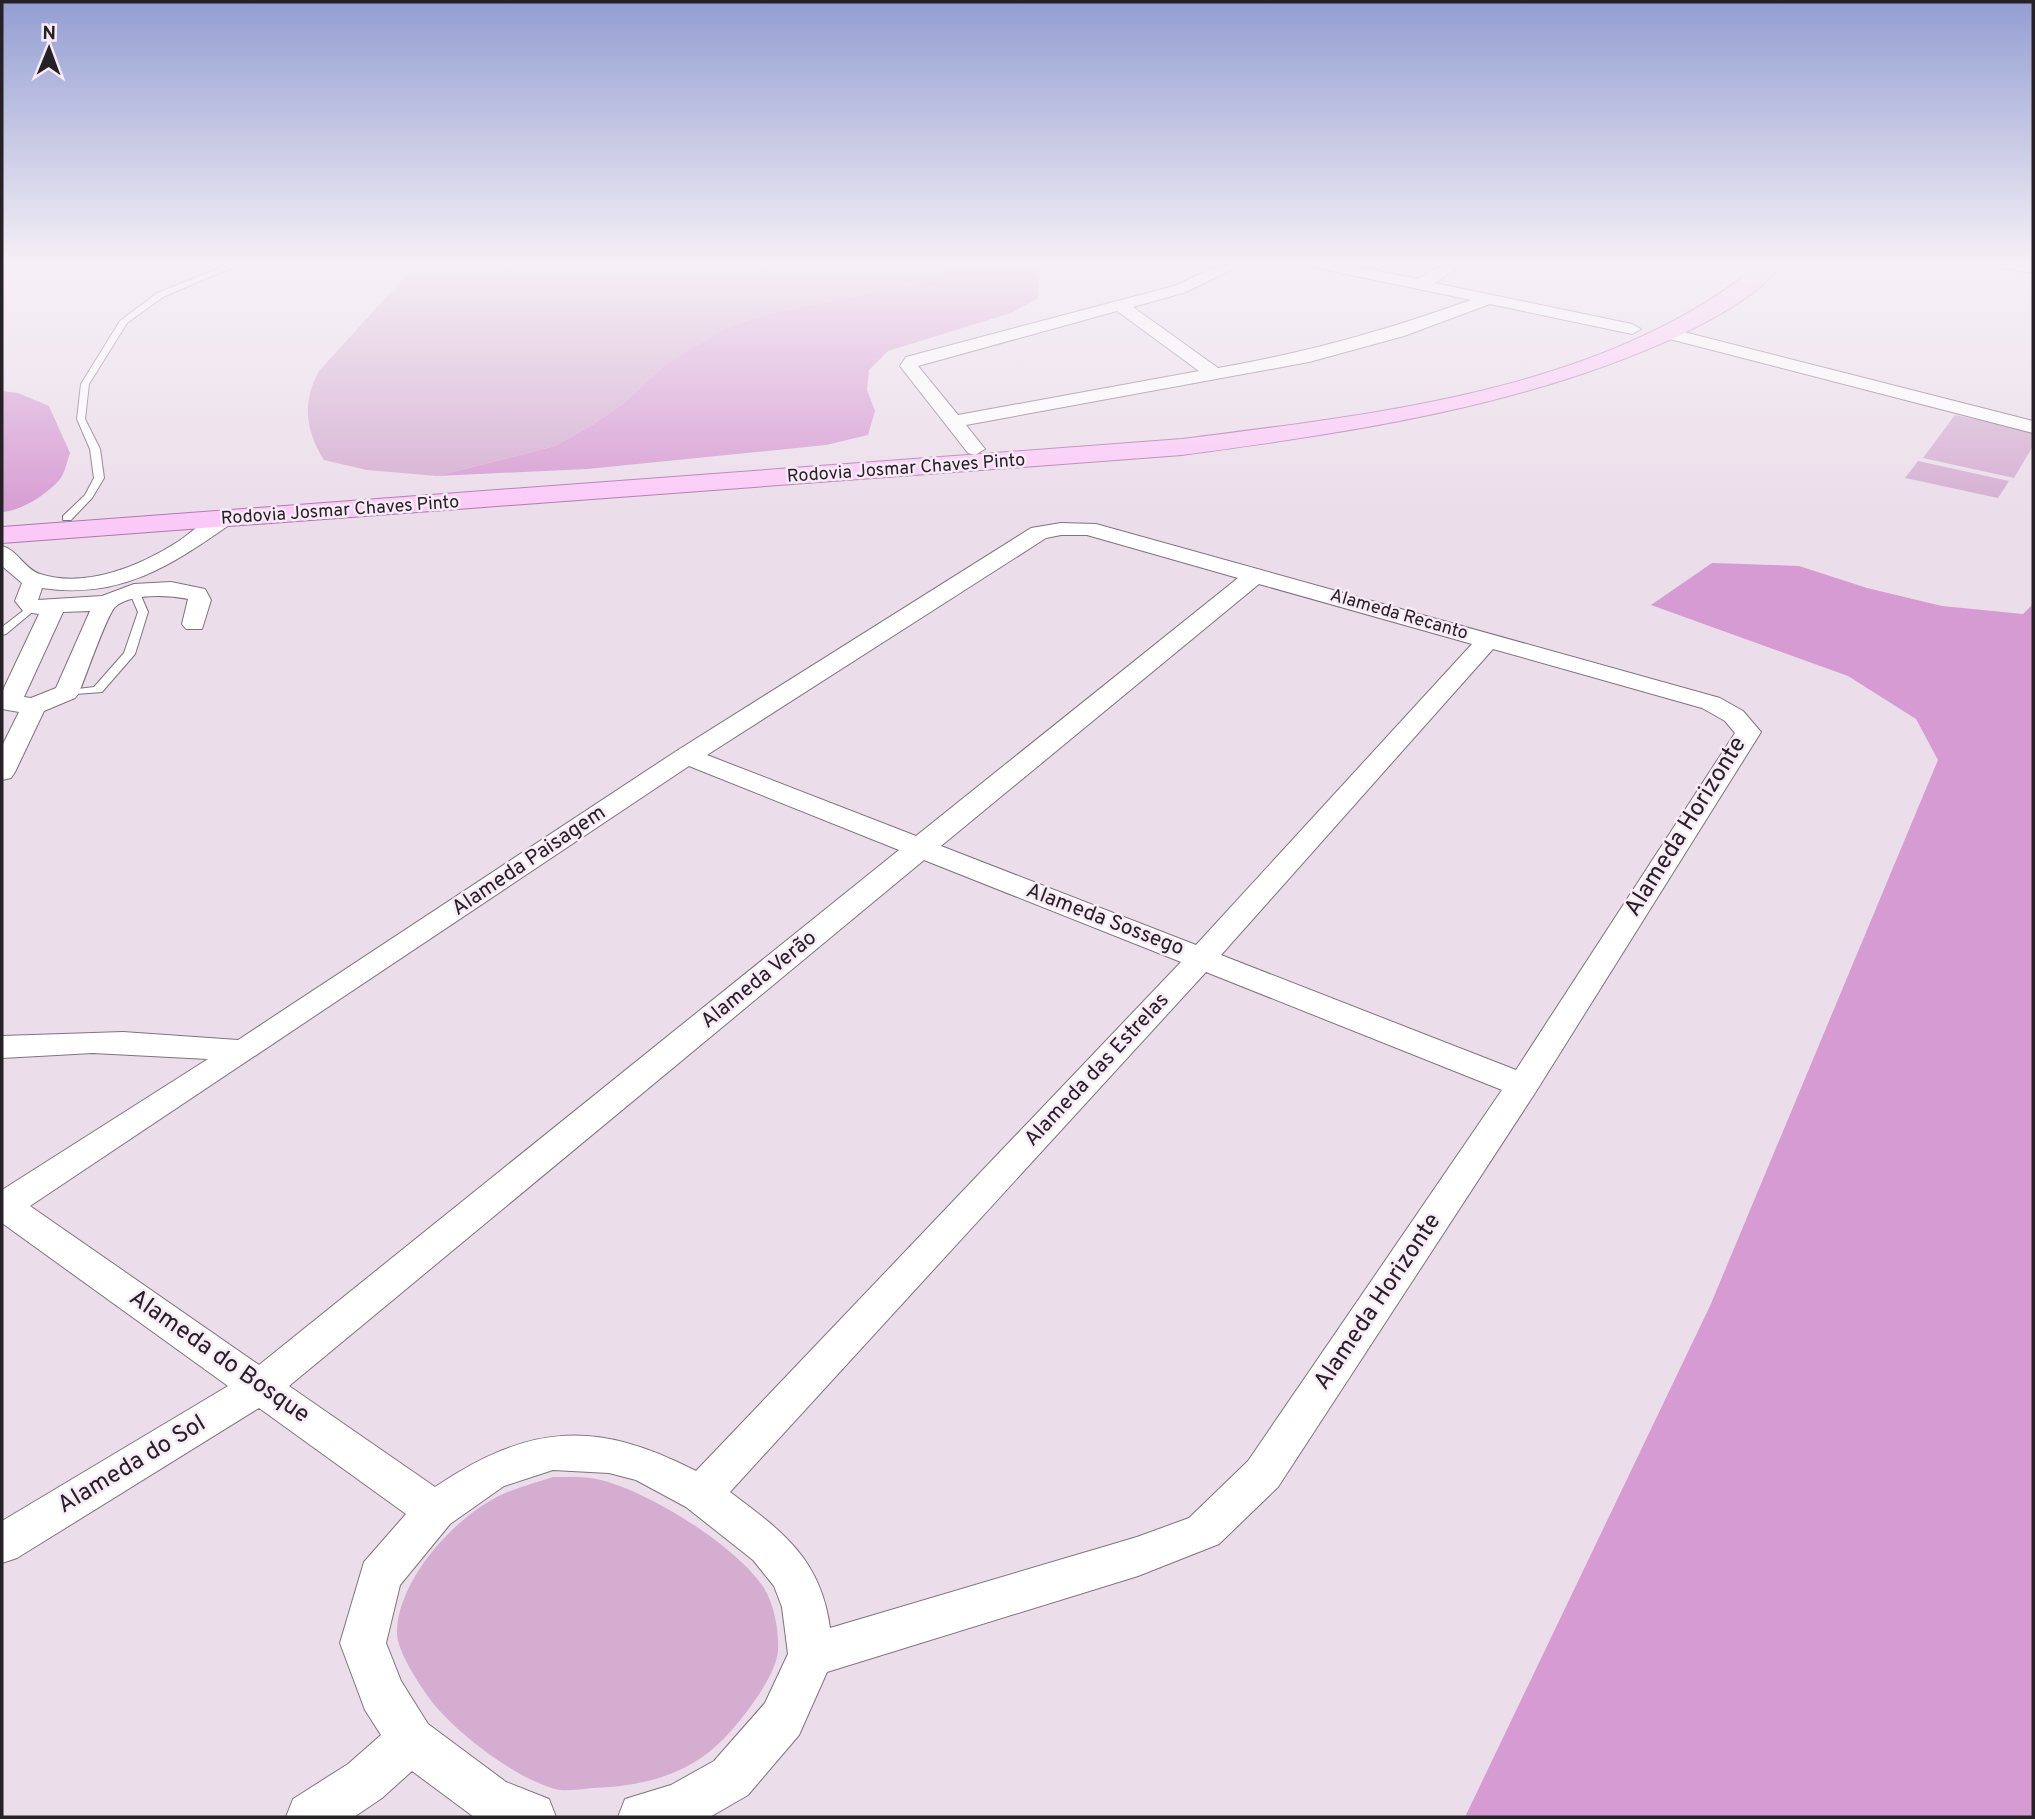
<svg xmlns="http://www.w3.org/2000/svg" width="2035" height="1819" font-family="Overpass,sans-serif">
	<rect width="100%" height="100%" fill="#ebddea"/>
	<path fill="#d4add1" d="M 418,262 L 961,262 L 936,280 L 762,315 L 724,329 L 667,363 L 623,404 L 592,425 L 555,446 L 437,476 L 367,470 L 324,460 C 305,430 302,402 319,371 Z
		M 1955,415 L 2033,431 L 2033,446 L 2014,478 L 1923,458 Z
		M 1918,461 L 2009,481 L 1998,498 L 1905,478 Z
		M 553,1477 C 569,1477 586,1476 601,1480 C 649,1492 737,1546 764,1588 C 774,1604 779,1631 778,1650 C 777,1674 746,1714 730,1732 C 693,1774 647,1786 592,1788 C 582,1789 570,1791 560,1790 C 519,1782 450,1729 427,1695 C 417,1681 397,1650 397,1633 C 397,1580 456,1515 503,1494 C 519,1487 537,1482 553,1477 Z"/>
	<path fill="#d69bd2" d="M 961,262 L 1039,262 L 1038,298 L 1011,313 L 888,351 L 869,370 L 867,390 L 875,411 L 868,435 L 826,445 L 587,469 L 437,476 L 555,446 L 592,425 L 623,404 L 667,363 L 724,329 L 762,315 L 936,280 Z
		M 2,391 L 18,393 L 49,406 L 70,453 C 67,461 65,473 60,479 C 48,494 21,511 2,512 Z
		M 1712,563 L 1799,566 L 1867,588 L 1942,606 L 2023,614 L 2033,604 L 2033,1817 L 1465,1817 L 1710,1306 L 1938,760 L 1916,719 L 1848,676 L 1651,605 Z"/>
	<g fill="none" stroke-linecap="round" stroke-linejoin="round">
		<defs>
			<path id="service" d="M 235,262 L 245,262 L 163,297 L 127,323 L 89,384 L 85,419 L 100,449 L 104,478 L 92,498 L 71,520 L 63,520 L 63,516 L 85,495 L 94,478 L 90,449 L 77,419 L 81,384 L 120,321 L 157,293 Z
				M 134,588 L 139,591 L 148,612 L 135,654 L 102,692 L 62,695 L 62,691 L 94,687 L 124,653 L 138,612 L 129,591 Z
				M 32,604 L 37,607 L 36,609 L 6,634 L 2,635 L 2,627 Z"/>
			<path id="minor" d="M 1226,262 L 1247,262 L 1186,292 L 1133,307 L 1218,368 C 1309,352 1384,331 1471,300 L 1312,267 L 1304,262 L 1334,262 L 1418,279 L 1447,262 L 1466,262 L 1435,283 L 1632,324 L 1641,329 L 1632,334 L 1490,304 L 1404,336 L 1309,362 L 966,425 L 985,449 L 975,455 L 968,453 L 900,366 L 906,357 L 1174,286 ZM 1117,311 L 1199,371 L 958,415 L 918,366 Z
				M 1990,262 L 2033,263 L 2033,273 L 1998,267 Z
				M 1668,328 L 2033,421 L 2033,433 L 1662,337 L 1659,333 L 1662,329 Z
				M 225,513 L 232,515 L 236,519 L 232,523 C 172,565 120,600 42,588 L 38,600 L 102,596 L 134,584 L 171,582 L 205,589 L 211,600 L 202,629 L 186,629 L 182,624 L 188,599 C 168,595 131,593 115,607 C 107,615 85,678 79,693 L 75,698 L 44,711 L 15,772 L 11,778 L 2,780 L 2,746 L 19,712 L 2,709 L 2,692 L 39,614 L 24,612 L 15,601 L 22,583 L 2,566 L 2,546 C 18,550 24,569 40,574 C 86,589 142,565 179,541 C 193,531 208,517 225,513 ZM 90,611 L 56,688 L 31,698 L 24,697 L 63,612 Z
				M 1061,523 L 1096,524 L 1720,698 L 1743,711 L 1761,732 L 1535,1093 L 1278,1487 L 1219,1544 L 1138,1576 L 827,1672 L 799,1735 L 748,1795 L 710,1817 L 618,1817 L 625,1799 L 671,1785 L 714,1761 L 765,1703 L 788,1654 L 782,1607 L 774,1586 L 753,1560 L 686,1507 L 636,1480 L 609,1473 L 553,1470 L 504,1486 L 450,1524 L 400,1585 L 386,1643 L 401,1681 L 428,1724 L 506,1782 L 549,1799 L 556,1817 L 474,1817 L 412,1771 L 382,1798 L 354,1817 L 286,1817 L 293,1799 L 348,1764 L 381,1735 L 365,1710 L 340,1643 L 364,1562 L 406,1514 L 259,1408 L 17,1558 L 2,1563 L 2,1521 L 228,1386 L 2,1223 L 2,1190 L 208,1059 L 93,1053 L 2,1058 L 2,1036 L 123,1032 L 238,1040 L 678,750 L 1031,528 ZM 1061,535 L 1087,535 L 1238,578 L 916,836 L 707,755 L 1046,538 ZM 1259,584 L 1472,644 L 1196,945 L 941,846 ZM 1493,649 L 1702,708 L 1725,721 L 1735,733 L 1516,1070 L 1221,955 ZM 689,766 L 899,850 L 259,1365 L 30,1206 ZM 924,860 L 1181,962 L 696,1471 C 595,1419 529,1424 435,1487 L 289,1386 ZM 1206,972 L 1502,1090 L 1248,1461 L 1189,1518 L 1137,1537 L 830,1628 C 821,1559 782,1531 730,1492 Z"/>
			<path id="primary" d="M 1762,262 L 1784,262 C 1762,294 1710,321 1676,337 C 1520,408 1351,432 1182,455 L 2,543 L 2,527 L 1182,439 C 1375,414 1607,391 1762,262 Z"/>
		</defs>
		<use href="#service" stroke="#80737f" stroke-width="2"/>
		<use href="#minor" stroke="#80737f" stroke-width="2"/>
		<use href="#primary" stroke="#ae77ac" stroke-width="2"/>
		<use href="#service" fill="#fff" fill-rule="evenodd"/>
		<use href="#minor" fill="#fff" fill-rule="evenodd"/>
		<use href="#primary" fill="#fbc9f8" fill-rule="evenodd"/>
	</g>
	<linearGradient id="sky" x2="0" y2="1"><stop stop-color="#939ed2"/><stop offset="0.51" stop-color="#f6f0f6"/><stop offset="1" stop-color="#f6f0f6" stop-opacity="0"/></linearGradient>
	<rect width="2035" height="517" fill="url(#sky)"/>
	<g text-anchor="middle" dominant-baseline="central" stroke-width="5" stroke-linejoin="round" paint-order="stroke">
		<g font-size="18" fill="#262126" stroke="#f9eaf7">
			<text transform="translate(906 469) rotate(-4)">Rodovia Josmar Chaves Pinto</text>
			<text transform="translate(340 511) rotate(-4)">Rodovia Josmar Chaves Pinto</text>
			<text transform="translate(1399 615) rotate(16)">Alameda Recanto</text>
		</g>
		<g font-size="21" fill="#262126" stroke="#f9eaf7">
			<text transform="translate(529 861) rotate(-34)">Alameda Paisagem</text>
			<text transform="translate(1105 920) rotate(21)">Alameda Sossego</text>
			<text transform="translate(759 980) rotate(-39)">Alameda Verão</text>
			<text transform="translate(1097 1070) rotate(-47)">Alameda das Estrelas</text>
		</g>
		<g font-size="24" fill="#262126" stroke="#f9eaf7">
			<text transform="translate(1686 827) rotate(-58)">Alameda Horizonte</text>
			<text transform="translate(1378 1302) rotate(-56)">Alameda Horizonte</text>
			<text transform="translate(219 1357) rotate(35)">Alameda do Bosque</text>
			<text transform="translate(132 1465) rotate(-31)">Alameda do Sol</text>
		</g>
	</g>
	<rect width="2035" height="1819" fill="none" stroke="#262126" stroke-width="7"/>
	<g transform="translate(49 49) rotate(1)" stroke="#f9eaf7" stroke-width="5" paint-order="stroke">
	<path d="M0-5L12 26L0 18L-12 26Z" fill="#262126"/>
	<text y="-10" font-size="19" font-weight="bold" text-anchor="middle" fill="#262126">N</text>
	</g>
</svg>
